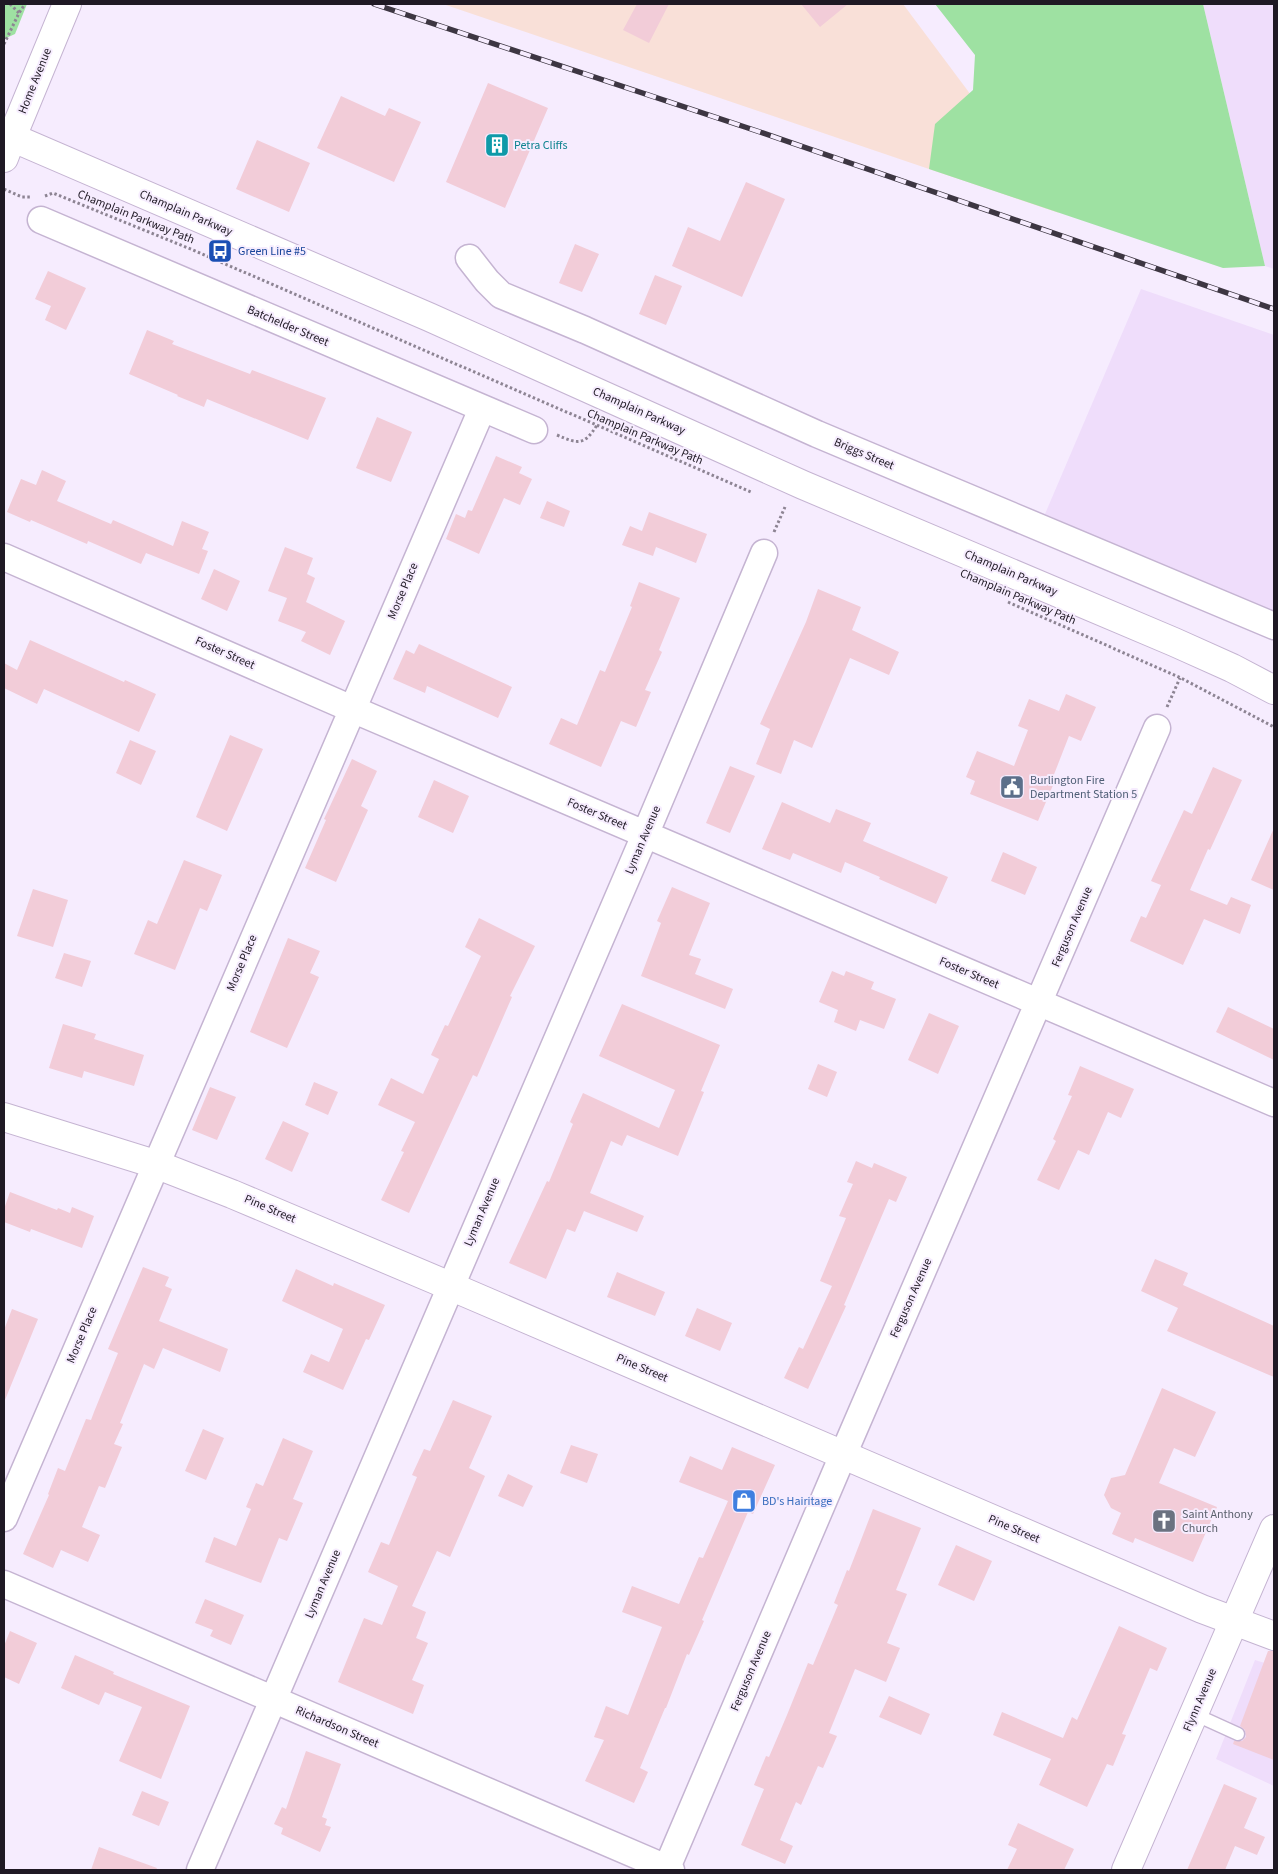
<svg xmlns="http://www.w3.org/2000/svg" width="1278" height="1874" font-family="'Source Sans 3',sans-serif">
	<rect width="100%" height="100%" fill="#f6ecfe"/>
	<path fill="#efddfb" d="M 1203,4 L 1274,4 L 1274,269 L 1265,266 Z
		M 1141,289 L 1274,335 L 1274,615 L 1045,514 Z
		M 1255,1660 L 1274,1666 L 1274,1786 L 1216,1759 Z"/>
	<path fill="#f9e0d8" d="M 443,4 L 903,4 L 1059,213 L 929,169 Z"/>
	<path fill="#9ee1a2" d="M 4,4 L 27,4 L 15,34 L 4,39 Z
		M 935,4 L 1203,4 L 1265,266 L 1223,268 L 929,169 L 935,124 L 973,90 L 975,55 Z"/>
	<path fill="#f2ccd8" d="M 637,4 L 669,4 L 649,43 L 623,30 Z
		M 801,4 L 848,4 L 820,27 Z
		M 488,83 L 548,108 L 505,208 L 446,182 Z
		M 341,96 L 385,116 L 389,108 L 421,122 L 394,182 L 317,148 Z
		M 257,140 L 310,163 L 289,212 L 236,189 Z
		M 746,182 L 785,199 L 742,297 L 672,266 L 688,227 L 720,241 Z
		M 575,244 L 599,254 L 582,292 L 559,283 Z
		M 48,271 L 86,288 L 66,330 L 45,320 L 51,306 L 35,299 Z
		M 655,275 L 682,286 L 666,325 L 639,314 Z
		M 147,330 L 174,341 L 172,344 L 250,374 L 252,370 L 326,398 L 308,440 L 207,399 L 204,407 L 177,396 L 178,395 L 129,374 Z
		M 377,417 L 412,432 L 391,482 L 356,468 Z
		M 496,456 L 522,467 L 519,473 L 532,479 L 520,505 L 504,498 L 479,554 L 446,539 L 456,514 L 465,518 L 468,510 L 472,511 Z
		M 42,470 L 66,481 L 57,501 L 111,524 L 113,520 L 173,546 L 182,521 L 209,532 L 202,549 L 208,551 L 199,574 L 146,553 L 141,564 L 88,541 L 87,544 L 31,520 L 30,522 L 7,512 L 21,479 L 36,485 Z
		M 547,501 L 570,511 L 564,527 L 540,518 Z
		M 649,512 L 707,534 L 696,563 L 656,547 L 653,556 L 622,545 L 630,526 L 642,531 Z
		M 285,547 L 313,558 L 307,574 L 315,578 L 306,602 L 345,621 L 330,655 L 301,641 L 306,632 L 278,621 L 287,598 L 268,591 Z
		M 214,569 L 240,581 L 227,611 L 201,599 Z
		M 639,582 L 680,598 L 659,650 L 662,652 L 645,690 L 651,692 L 636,727 L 621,721 L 601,767 L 549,744 L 561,718 L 577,725 L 600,670 L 605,672 L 632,607 L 630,606 Z
		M 818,589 L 861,607 L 852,630 L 899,652 L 889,675 L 850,658 L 812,748 L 794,740 L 781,774 L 756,764 L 770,729 L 760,724 L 806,622 Z
		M 30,640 L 124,682 L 125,680 L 156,694 L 139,732 L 44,689 L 37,704 L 4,688 L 4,663 L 17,670 Z
		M 419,644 L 512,687 L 498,718 L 427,686 L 425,693 L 393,679 L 406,650 L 414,654 Z
		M 1066,694 L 1096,707 L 1081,741 L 1069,736 L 1053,777 L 1056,778 L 1038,821 L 970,794 L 975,781 L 966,777 L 977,751 L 1014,766 L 1028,730 L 1018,726 L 1029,699 L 1059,711 Z
		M 230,735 L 263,749 L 227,831 L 196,817 Z
		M 130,740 L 156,751 L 141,785 L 116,773 Z
		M 352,759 L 377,771 L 361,806 L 368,810 L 336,882 L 305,868 L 326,820 L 324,819 Z
		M 730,766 L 755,776 L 730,833 L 706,823 Z
		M 1213,767 L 1242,780 L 1210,850 L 1208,849 L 1190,890 L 1227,905 L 1231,897 L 1251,905 L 1240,934 L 1204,919 L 1183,965 L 1130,941 L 1141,916 L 1146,918 L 1161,885 L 1151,881 L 1184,810 L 1192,814 Z
		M 434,780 L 469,796 L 453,833 L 418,817 Z
		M 782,802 L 830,823 L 836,809 L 871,823 L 863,841 L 948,877 L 936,904 L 879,879 L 880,877 L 845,862 L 841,873 L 793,853 L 790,860 L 762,849 Z
		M 1274,828 L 1274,890 L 1251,880 Z
		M 1003,852 L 1037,867 L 1025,895 L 991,881 Z
		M 184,860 L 222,875 L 207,911 L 200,908 L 175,970 L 134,954 L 148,920 L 157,924 Z
		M 672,887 L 710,903 L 689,955 L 701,959 L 695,974 L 733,989 L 725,1009 L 641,976 L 661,923 L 657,921 Z
		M 33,889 L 68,900 L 53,947 L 17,936 Z
		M 479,918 L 535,946 L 510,996 L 512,997 L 477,1077 L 473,1075 L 409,1213 L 381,1200 L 404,1152 L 401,1151 L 415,1122 L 378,1105 L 391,1078 L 423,1094 L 439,1059 L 431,1055 L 445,1025 L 448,1026 L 481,956 L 465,947 Z
		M 288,938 L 320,951 L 310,973 L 319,977 L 287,1048 L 250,1032 Z
		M 64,953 L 91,961 L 82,987 L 55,978 Z
		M 832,971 L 844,976 L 846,971 L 874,982 L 871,989 L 896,999 L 884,1029 L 860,1020 L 856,1031 L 834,1022 L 838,1010 L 819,1002 Z
		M 622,1004 L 720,1045 L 701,1091 L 704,1092 L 678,1156 L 627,1135 L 622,1146 L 611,1141 L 590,1193 L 644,1216 L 637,1232 L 584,1211 L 575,1232 L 567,1229 L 546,1279 L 509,1263 L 547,1181 L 549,1182 L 573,1124 L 570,1122 L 583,1093 L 659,1128 L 675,1090 L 599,1056 Z
		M 1228,1007 L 1274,1029 L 1274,1060 L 1216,1032 Z
		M 929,1013 L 959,1026 L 938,1074 L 908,1060 Z
		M 63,1024 L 96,1034 L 94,1039 L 144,1055 L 134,1086 L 84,1071 L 82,1078 L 49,1068 Z
		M 818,1064 L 837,1072 L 827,1097 L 808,1089 Z
		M 1080,1066 L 1134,1089 L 1121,1118 L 1108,1112 L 1089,1155 L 1078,1150 L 1059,1190 L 1037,1180 L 1056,1141 L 1053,1139 L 1072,1096 L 1068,1095 Z
		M 314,1082 L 338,1092 L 328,1115 L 305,1105 Z
		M 210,1087 L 236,1097 L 217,1140 L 192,1130 Z
		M 283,1121 L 309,1133 L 292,1172 L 265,1159 Z
		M 856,1161 L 872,1168 L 874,1163 L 907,1177 L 896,1202 L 889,1199 L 844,1305 L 846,1306 L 808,1389 L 784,1378 L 799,1347 L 803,1349 L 832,1286 L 820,1281 L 846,1218 L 839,1216 L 853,1184 L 847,1182 Z
		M 10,1192 L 57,1210 L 58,1208 L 70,1213 L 72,1207 L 94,1216 L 82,1248 L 31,1229 L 30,1232 L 4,1222 L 4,1209 Z
		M 1155,1259 L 1188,1273 L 1183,1285 L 1274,1326 L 1274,1377 L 1167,1331 L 1178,1308 L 1141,1291 Z
		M 143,1267 L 169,1277 L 165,1286 L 172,1289 L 159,1321 L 228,1349 L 220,1372 L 163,1348 L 154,1369 L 144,1364 L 120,1423 L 123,1424 L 114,1444 L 122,1447 L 105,1488 L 99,1486 L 82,1527 L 100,1535 L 88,1562 L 61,1550 L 53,1568 L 23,1554 L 49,1495 L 48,1494 L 58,1468 L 65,1471 L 86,1419 L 91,1420 L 94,1412 L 118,1353 L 108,1349 Z
		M 296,1269 L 333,1286 L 334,1283 L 385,1305 L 369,1340 L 366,1339 L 343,1390 L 303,1372 L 311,1354 L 329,1362 L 343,1329 L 282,1301 Z
		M 617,1272 L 665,1292 L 655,1316 L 607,1297 Z
		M 697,1308 L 732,1323 L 720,1351 L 685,1336 Z
		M 12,1309 L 38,1319 L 5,1400 L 4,1330 Z
		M 1162,1388 L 1216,1412 L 1195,1457 L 1174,1448 L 1159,1483 L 1217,1507 L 1193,1562 L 1135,1538 L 1133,1543 L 1112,1534 L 1121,1513 L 1111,1508 L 1104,1495 L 1111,1478 L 1125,1475 Z
		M 453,1400 L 492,1416 L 469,1468 L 485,1476 L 450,1557 L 437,1551 L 412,1606 L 426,1612 L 416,1638 L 428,1643 L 412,1680 L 424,1685 L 413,1714 L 338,1682 L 364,1618 L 382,1625 L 398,1586 L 368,1572 L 381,1542 L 389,1545 L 417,1477 L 412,1475 L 424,1449 L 430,1451 Z
		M 203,1429 L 224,1438 L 206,1480 L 185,1471 Z
		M 283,1438 L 313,1451 L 293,1499 L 303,1503 L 287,1541 L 279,1538 L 261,1583 L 205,1562 L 214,1537 L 236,1546 L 251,1509 L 246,1507 L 256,1483 L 263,1486 Z
		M 571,1445 L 598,1454 L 587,1483 L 560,1473 Z
		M 732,1447 L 775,1465 L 753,1514 L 748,1512 L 702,1620 L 704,1621 L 689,1655 L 687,1654 L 666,1708 L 665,1708 L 640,1768 L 648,1772 L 634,1803 L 585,1781 L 604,1740 L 594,1737 L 606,1706 L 628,1715 L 662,1627 L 622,1612 L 632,1586 L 679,1604 L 699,1557 L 703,1558 L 728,1501 L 679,1482 L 690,1456 L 722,1470 Z
		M 508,1474 L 533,1486 L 523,1507 L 498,1496 Z
		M 873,1509 L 921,1528 L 896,1590 L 907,1594 L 887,1643 L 900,1648 L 886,1682 L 855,1669 L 829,1733 L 837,1736 L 823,1768 L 818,1766 L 801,1805 L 796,1802 L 780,1840 L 793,1846 L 785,1864 L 741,1845 L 764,1789 L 754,1785 L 766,1756 L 769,1757 L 787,1715 L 808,1663 L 813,1665 L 838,1605 L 834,1603 L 847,1570 L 849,1571 Z
		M 956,1545 L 992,1561 L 974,1601 L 938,1585 Z
		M 205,1599 L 244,1615 L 231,1645 L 210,1636 L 213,1630 L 195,1623 Z
		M 1119,1626 L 1167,1648 L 1157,1671 L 1150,1668 L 1122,1734 L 1126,1735 L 1113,1766 L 1107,1764 L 1087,1807 L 1039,1785 L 1051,1759 L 993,1735 L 1002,1712 L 1063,1738 L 1072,1717 L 1077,1720 Z
		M 10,1631 L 37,1643 L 19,1684 L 4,1677 L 4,1646 Z
		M 1268,1651 L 1274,1651 L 1274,1760 L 1233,1744 L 1234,1741 L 1242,1741 L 1246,1737 L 1245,1730 L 1240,1726 Z
		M 75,1655 L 114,1672 L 113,1674 L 190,1706 L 161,1779 L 119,1761 L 142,1707 L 105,1692 L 99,1705 L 61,1688 Z
		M 889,1696 L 930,1714 L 921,1735 L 879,1717 Z
		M 306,1751 L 341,1764 L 322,1817 L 327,1819 L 325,1825 L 331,1827 L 320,1852 L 281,1834 L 283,1828 L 274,1824 L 282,1807 L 286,1809 Z
		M 1224,1784 L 1257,1798 L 1244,1828 L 1265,1837 L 1257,1855 L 1235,1846 L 1225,1870 L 1187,1870 Z
		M 142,1791 L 169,1802 L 159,1826 L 132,1815 Z
		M 1018,1823 L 1074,1849 L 1064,1870 L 1007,1870 L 1017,1849 L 1008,1845 Z
		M 99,1847 L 157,1868 L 156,1870 L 91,1870 Z"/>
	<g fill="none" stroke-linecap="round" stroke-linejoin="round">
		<defs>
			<path id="service" d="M 1194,1714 L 1238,1734"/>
			<path id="minor" d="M 41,220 L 534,430
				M 469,258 L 487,281 L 501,295 L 585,330 L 817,434 L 1274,626
				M 4,557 L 352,709 L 1274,1103
				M 4,1518 L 482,409
				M 4,1584 L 671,1870
				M 200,1870 L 645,835 L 764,553
				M 666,1870 L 843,1455 L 1157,728"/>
			<path id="tertiary" d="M 12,137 L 67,4
				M 1126,1870 L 1274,1529"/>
			<path id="secondary" d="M 4,158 L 12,137
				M 4,1117 L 155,1164 L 232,1194 L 450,1286 L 1202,1609 L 1274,1636"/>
			<path id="primary" d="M 4,134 L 429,317 L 803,485 L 1174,642 L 1232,668 L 1274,690"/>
		</defs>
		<use href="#service" stroke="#c5b4d2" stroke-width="15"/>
		<use href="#minor" stroke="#c5b4d2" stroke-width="29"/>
		<use href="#tertiary" stroke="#c5b4d2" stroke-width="30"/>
		<use href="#secondary" stroke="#c5b4d2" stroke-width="30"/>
		<use href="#primary" stroke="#c5b4d2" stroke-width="30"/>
		<path stroke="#8d8493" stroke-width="3" stroke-dasharray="2.5 2.5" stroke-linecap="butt" d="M 10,4 L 19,13
			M 4,44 L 19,13 L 25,4
			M 4,189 L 22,197 L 31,197
			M 45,196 L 53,193 L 193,250 L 751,492
			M 557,435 C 578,444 584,446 597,425
			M 774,532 L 785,507
			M 1008,602 L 1181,678 L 1274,727
			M 1167,707 L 1180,678"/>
		<use href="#service" stroke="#fff" stroke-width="12"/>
		<use href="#minor" stroke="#fff" stroke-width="26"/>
		<use href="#tertiary" stroke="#fff" stroke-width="28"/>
		<use href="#secondary" stroke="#fff" stroke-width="28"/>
		<use href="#primary" stroke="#fff" stroke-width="28"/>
		<defs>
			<path id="rail" d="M 374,4 L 760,132 L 1274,309"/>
		</defs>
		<use href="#rail" stroke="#3d3642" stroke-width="5.5"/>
		<use href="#rail" stroke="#f6ecfe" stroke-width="4" stroke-dasharray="11" stroke-linecap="butt"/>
	</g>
	<defs>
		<symbol id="building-square" viewBox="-11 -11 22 22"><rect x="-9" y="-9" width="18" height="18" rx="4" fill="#0f9aa8" stroke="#f6ecfe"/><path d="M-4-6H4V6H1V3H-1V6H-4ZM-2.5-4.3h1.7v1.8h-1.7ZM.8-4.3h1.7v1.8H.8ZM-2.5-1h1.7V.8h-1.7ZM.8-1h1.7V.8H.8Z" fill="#fff"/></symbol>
		<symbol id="bus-square" viewBox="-11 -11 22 22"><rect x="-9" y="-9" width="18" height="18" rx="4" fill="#1a4fb4" stroke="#f6ecfe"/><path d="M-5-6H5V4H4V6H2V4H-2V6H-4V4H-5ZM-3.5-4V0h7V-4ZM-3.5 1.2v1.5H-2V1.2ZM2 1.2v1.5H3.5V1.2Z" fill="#fff"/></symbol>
		<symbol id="civic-square" viewBox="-11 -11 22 22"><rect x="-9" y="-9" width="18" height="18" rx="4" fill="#5c6f8a" stroke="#f6ecfe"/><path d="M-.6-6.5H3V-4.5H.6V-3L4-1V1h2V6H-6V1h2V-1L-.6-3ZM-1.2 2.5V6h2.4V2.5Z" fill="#fff"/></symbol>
		<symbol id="shop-square" viewBox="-11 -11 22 22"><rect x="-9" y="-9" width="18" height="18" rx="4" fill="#3f7fe0" stroke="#f6ecfe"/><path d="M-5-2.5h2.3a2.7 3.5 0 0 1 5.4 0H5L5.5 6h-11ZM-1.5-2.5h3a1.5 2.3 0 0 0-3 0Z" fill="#fff"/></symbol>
		<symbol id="church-square" viewBox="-11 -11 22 22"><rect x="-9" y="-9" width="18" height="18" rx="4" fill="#6b7280" stroke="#f6ecfe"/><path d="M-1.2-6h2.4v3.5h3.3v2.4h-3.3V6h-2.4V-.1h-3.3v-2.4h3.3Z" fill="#fff"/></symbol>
	</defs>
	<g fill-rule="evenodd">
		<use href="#building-square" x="483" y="131" width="28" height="28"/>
		<use href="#bus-square" x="206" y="237" width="28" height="28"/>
		<use href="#civic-square" x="998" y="773" width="28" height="28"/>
		<use href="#shop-square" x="730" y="1487" width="28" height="28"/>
		<use href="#church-square" x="1150" y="1507" width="28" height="28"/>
	</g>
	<g text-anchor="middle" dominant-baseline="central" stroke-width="4" stroke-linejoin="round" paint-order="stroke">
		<g font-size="12" fill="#1f1924" stroke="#f6ecfe">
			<text transform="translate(35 81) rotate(-68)">Home Avenue</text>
			<text transform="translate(186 213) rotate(23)">Champlain Parkway</text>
			<text transform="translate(136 217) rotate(22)">Champlain Parkway Path</text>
			<text transform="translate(288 326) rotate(23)">Batchelder Street</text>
			<text transform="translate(639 411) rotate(24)">Champlain Parkway</text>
			<text transform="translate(645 437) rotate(23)">Champlain Parkway Path</text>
			<text transform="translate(864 454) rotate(23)">Briggs Street</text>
			<text transform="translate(1011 573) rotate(23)">Champlain Parkway</text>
			<text transform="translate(403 591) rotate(-67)">Morse Place</text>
			<text transform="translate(1018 597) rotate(23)">Champlain Parkway Path</text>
			<text transform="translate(225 653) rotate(24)">Foster Street</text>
			<text transform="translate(597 814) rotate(23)">Foster Street</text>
			<text transform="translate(643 840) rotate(-67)">Lyman Avenue</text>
			<text transform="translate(1072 927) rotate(-67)">Ferguson Avenue</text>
			<text transform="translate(242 963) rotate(-67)">Morse Place</text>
			<text transform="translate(969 973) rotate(23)">Foster Street</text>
			<text transform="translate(270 1209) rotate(23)">Pine Street</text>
			<text transform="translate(482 1212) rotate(-67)">Lyman Avenue</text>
			<text transform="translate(911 1298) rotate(-66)">Ferguson Avenue</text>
			<text transform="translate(82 1335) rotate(-67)">Morse Place</text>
			<text transform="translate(642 1368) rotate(23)">Pine Street</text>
			<text transform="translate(1014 1529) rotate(23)">Pine Street</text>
			<text transform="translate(323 1584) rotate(-67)">Lyman Avenue</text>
			<text transform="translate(751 1671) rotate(-67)">Ferguson Avenue</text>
			<text transform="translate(1200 1700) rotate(-67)">Flynn Avenue</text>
			<text transform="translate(337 1727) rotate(23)">Richardson Street</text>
		</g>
		<g font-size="12" fill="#0d838f" stroke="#f6ecfe" text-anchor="start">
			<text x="514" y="145">Petra Cliffs</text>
		</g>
		<g font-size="12" fill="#164399" stroke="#f6ecfe" text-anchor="start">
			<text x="238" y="251">Green Line #5</text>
		</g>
		<g font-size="12" fill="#4e5e75" stroke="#f6ecfe" text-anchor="start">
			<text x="1030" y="780">Burlington Fire<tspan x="1030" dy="14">Department Station 5</tspan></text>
		</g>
		<g font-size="12" fill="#366cbe" stroke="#f6ecfe" text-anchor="start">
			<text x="762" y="1501">BD's Hairitage</text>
		</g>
		<g font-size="12" fill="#5b616d" stroke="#f6ecfe" text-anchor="start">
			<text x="1182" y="1514">Saint Anthony<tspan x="1182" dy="14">Church</tspan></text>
		</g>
	</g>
	<rect width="1278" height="1874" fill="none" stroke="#1f1924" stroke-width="10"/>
</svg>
